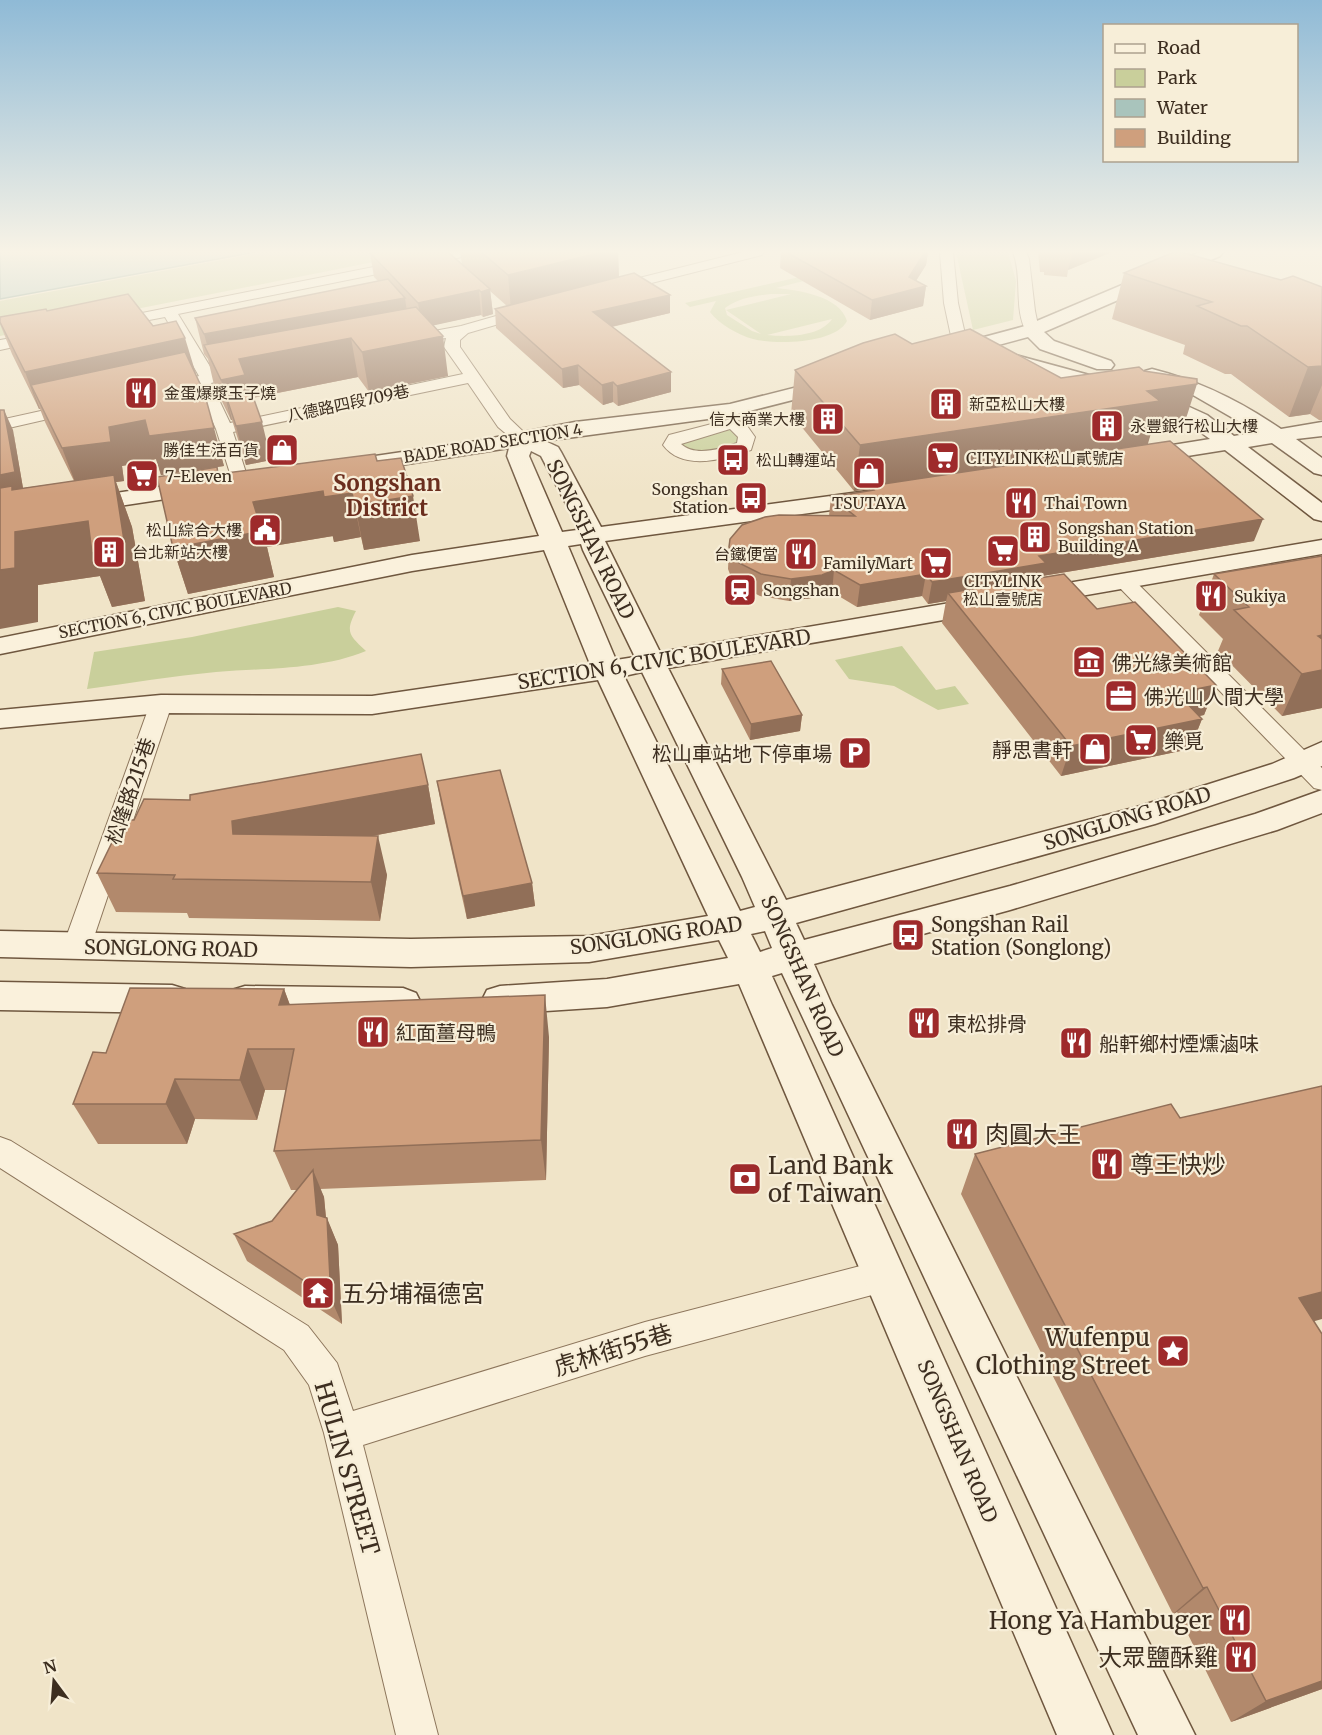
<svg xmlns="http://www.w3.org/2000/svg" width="1322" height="1735" font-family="Merriweather,'Noto Sans TC',serif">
	<rect width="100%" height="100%" fill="#f0e4c8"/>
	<path fill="#c9cf9b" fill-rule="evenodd" d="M 265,252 L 424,252 L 0,336 L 0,301 Z
		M 956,252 L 1008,252 L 1016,281 L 1013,320 L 973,330 Z
		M 817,273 L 823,276 L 776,288 C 798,290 840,296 847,321 C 835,344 775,345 753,339 C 738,335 719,324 710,312 L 716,301 L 690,307 L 685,303 ZM 771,294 L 791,294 L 726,310 L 761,334 L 752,331 L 727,315 L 725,308 C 739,298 754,296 771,294 ZM 832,319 C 820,337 787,337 767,335 Z
		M 732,427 L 741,441 L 731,447 L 696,453 L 690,452 L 680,444 Z
		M 338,607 L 356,611 C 345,632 349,635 366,651 C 320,670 265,668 216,672 C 173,676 130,683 87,689 L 94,652 L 192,637 Z
		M 902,646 L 936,690 L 955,686 L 969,704 L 938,710 L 894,686 L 849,679 L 835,660 Z"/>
	<path fill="#a9c4bc" stroke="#6f938a" stroke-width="1.5" d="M 0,252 L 256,252 L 0,299 Z"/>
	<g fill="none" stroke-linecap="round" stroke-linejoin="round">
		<defs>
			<path id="street" d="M 449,252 L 474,252 L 467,256 L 178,314 L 214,373 L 248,366 L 256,371 L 254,374 L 211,383 L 230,423 L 463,374 L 444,347 L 446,338 L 407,344 L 400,340 L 407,336 L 461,326 L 528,307 L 533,308 L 535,311 L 533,314 L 468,333 L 460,340 L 460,347 L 510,419 L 531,439 L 529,443 L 517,443 L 498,427 L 468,383 L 233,432 L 249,482 L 246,486 L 234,486 L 216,429 L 197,386 L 166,393 L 158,388 L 160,385 L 199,376 L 165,317 L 112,327 L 105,323 L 112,319 Z
				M 743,252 L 764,252 L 762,255 L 612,293 L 605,289 L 607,286 Z
				M 940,252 L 953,252 L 958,303 L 965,334 L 984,345 L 981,348 L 971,348 L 951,336 L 944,303 Z
				M 1013,252 L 1026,252 L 1029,259 L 1035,311 L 1039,330 L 1037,333 L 1027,333 C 1013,309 1023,278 1013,252 Z
				M 41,333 L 46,334 L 48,337 L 46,340 L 0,350 L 0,340 Z
				M 77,403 L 83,405 L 85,408 L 83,411 L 0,430 L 0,420 Z
				M 731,419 L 745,423 L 755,437 L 751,450 C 725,459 683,472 663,445 L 669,435 ZM 730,429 L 738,437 L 737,443 C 721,449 695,457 681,444 Z
				M 1125,576 L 1132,578 L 1322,768 L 1322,790 L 1314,788 L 1118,586 L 1115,582 L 1118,578 Z
				M 161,697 L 169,699 L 172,704 L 91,946 L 87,953 L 77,956 L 67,953 L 63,946 L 150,704 L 153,699 Z
				M 0,1137 L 11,1141 L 308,1326 L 337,1363 L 353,1411 L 645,1322 L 887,1259 L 899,1264 L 904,1275 L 899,1286 L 887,1291 L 645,1356 L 363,1445 L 438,1735 L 396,1735 L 324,1433 L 309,1385 L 284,1350 L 0,1168 Z"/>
			<path id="secondary" d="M 1200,252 L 1223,252 L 1220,256 L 1044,332 L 1054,341 L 1111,361 L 1114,365 L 1111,369 L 1097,369 L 1040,349 L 1028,337 L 950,358 L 943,356 L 940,352 L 943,348 L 1025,326 Z
				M 1008,353 L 1163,395 L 1207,415 L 1234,436 L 1257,432 L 1193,395 L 1145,379 L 1142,375 L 1145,371 L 1152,369 C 1200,381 1240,401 1281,429 L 1322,422 L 1322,436 L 1296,439 L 1322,458 L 1322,475 L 1314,473 L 1272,443 L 1248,447 L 1322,503 L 1322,521 L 1314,519 L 1225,450 L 1137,464 L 1129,462 L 1126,457 L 1129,452 L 1210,439 C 1151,394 1072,382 1001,363 L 998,359 L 1001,355 Z
				M 837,377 L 844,379 L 847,383 L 844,387 L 730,416 L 545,441 L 558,447 L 561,452 L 601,527 L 875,490 L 883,492 L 887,497 L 883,502 L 875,504 L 605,541 L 660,652 L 1322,540 L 1322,554 L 668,668 L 786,900 L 1137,807 L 1272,764 L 1322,742 L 1322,766 L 1294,778 L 1155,824 L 796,923 L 804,940 L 1010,886 L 1255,814 L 1322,790 L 1322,813 L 1277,830 L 1010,910 L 814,964 L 832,1005 L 1195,1735 L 1138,1735 L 782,973 L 772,976 L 1113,1735 L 1057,1735 L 739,984 L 607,1007 L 500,1014 L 487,1010 L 482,1000 L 487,990 L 500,986 L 607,979 L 728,958 L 719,940 L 589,962 L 411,967 L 0,957 L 0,931 L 411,939 L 589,936 L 708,916 L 598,680 L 372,714 L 161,713 L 0,728 L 0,710 L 161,695 L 372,696 L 590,664 L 544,550 L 412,571 L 0,654 L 0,638 L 412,555 L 539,536 L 507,456 L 509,448 L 356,472 L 348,470 L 345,465 L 348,460 L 477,441 L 575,422 L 730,404 ZM 531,451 L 541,456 L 575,521 L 577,530 L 562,532 L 529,456 ZM 581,544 L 583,550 L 635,657 L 616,660 L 613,653 L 568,546 ZM 642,672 L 742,877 L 755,907 L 740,911 L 624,676 ZM 765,931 L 772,948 L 760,952 L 751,934 Z
				M 204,480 L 212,482 L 216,487 L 212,492 L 0,524 L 0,510 Z
				M 0,982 L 172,985 L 185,989 L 190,999 L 185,1009 L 172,1013 L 0,1010 Z
				M 245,986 L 403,988 L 416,993 L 421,1003 L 416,1013 L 403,1018 L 245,1014 L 232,1010 L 227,1000 L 232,990 Z"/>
		</defs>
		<use href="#street" stroke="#8d765c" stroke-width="2"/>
		<use href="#secondary" stroke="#6f573f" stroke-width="3"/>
		<use href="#street" fill="#faf1dc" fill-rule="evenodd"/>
		<use href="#secondary" fill="#faf1dc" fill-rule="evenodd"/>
	</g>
	<path fill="#b2896c" d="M 460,252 L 618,252 L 619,277 L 670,295 L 670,313 L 612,327 L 671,372 L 671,392 L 618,406 L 613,402 L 603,405 L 579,385 L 563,388 L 496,328 L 495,309 L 507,306 L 490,291 L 493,314 L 483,317 L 481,315 L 433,325 L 448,376 L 369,392 L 358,377 L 253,398 L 271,460 L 246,465 L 232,420 L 231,420 L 214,385 L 208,359 L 204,354 L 195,318 L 378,281 L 374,277 L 370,253 L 462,264 Z
		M 781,252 L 928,252 L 926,265 L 916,281 L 926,286 L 923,306 L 870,320 L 780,268 Z
		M 1038,252 L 1112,252 L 1068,270 L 1067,277 L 1044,275 L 1044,272 L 1040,272 Z
		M 1124,273 L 1281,280 L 1322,287 L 1322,420 L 1319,420 L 1310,414 L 1289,417 L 1231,374 L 1225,374 L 1183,354 L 1185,345 L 1112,319 Z
		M 47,311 L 153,326 L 195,374 L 224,466 L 217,467 L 219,474 L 377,461 L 420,541 L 364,550 L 361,537 L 334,542 L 333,536 L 267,547 L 274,577 L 188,594 L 173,548 L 195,470 L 161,475 L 156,459 L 122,466 L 124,481 L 116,482 L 132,527 L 145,601 L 112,607 L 100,576 L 38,585 L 38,622 L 13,430 L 23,488 L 74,481 L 45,422 L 40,409 L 39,409 L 12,354 L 0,324 L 0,317 Z
		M 912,344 L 1061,378 L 1183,428 L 1151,433 L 1147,444 L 1254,541 L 1042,576 L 1042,577 L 1097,609 L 1216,685 L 1204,715 L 1199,716 L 1202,719 L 1190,749 L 1061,776 L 942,623 L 946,601 L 928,604 L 922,596 L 857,607 L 832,592 L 819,597 L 789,601 L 760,596 L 738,585 L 731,577 L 728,569 L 729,547 L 829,516 L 831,497 L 870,491 L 870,489 L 854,491 L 791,414 L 795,370 Z
		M 1322,556 L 1322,708 L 1282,716 L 1218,651 L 1223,639 L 1199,615 L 1214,574 Z
		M 722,669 L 802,715 L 800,731 L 750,740 L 721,684 Z
		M 437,781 L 532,883 L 535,906 L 467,919 L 441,804 Z
		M 428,785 L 435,824 L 372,836 L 387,875 L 380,921 L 189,918 L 187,913 L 116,912 L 97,873 L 134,820 L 190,800 Z
		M 284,989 L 290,1005 L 549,1037 L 546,1180 L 320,1189 L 324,1197 L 326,1217 L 338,1245 L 342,1324 L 247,1261 L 234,1234 L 272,1221 L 297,1190 L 291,1190 L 274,1151 L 286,1090 L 265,1090 L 257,1120 L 195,1119 L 187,1144 L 98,1144 L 73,1104 L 106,1053 Z
		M 975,1154 L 1314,1321 L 1322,1689 L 1231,1722 L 1177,1612 L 1173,1614 L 961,1194 Z"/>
	<path fill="#916f58" d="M 603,252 L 618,252 L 619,282 L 511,310 L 508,275 Z
		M 925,252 L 928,252 L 926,265 L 910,290 L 926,286 L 923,306 L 870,320 L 872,300 L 909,277 Z
		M 1073,252 L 1112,252 L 1068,270 Z
		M 490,289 L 493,314 L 483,317 L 481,292 Z
		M 479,290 L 481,315 L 422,328 L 418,303 Z
		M 670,295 L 670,313 L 593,331 L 593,312 Z
		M 405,298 L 410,333 L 351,338 L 358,377 L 251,398 L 226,396 L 232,420 L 231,420 L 221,380 L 212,362 L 204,334 Z
		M 443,336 L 448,376 L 369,392 L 362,352 Z
		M 185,338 L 196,374 L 31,385 L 40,409 L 39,409 L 25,372 Z
		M 578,365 L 579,385 L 563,388 L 562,369 Z
		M 1322,366 L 1322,385 L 1310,414 L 1289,417 L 1308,367 Z
		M 671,372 L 671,392 L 618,406 L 617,386 Z
		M 613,382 L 613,402 L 603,405 L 602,385 Z
		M 1197,384 L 1183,428 L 1151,433 L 1147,447 L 870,486 L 870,489 L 854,491 L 860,445 L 1147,391 Z
		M 4,410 L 13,430 L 24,494 L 77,487 L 62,448 L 109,427 L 145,420 L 214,428 L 224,466 L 217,467 L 229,511 L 217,467 L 161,475 L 156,459 L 122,466 L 124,481 L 116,482 L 132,527 L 145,601 L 112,607 L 100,576 L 38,585 L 38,622 L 0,629 L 0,475 Z
		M 262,422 L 271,460 L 246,465 L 236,426 Z
		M 323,491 L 333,536 L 267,547 L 274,577 L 188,594 L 173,548 L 253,502 Z
		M 352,493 L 361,537 L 334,542 L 324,497 Z
		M 413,496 L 420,541 L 364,550 L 355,505 Z
		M 1263,519 L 1254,541 L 1042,576 L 1040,585 L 948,593 L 946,601 L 928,604 L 932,582 L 1039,556 Z
		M 834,570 L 832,592 L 819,597 L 789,601 L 791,579 Z
		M 926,574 L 922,596 L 857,607 L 860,585 Z
		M 1322,635 L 1322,708 L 1282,716 L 1318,636 Z
		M 1216,685 L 1204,715 L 1166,723 L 1177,693 Z
		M 802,715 L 800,731 L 750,740 L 751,724 Z
		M 1202,719 L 1190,749 L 1061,776 L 1071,746 Z
		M 428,785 L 435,824 L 245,860 L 233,834 L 232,821 Z
		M 378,836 L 387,875 L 380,921 L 371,882 Z
		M 532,883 L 535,906 L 467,919 L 463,896 Z
		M 284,989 L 299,1030 L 279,1005 Z
		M 545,995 L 549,1037 L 546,1180 L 541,1140 Z
		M 248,1049 L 265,1090 L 257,1120 L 240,1080 Z
		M 175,1079 L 195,1119 L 187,1144 L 166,1104 Z
		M 313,1170 L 324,1197 L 328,1241 L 327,1218 L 338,1245 L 342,1324 L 331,1299 L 317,1215 Z
		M 1322,1292 L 1322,1319 L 1269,1334 L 1299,1298 Z
		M 1207,1587 L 1177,1612 L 1173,1614 L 1203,1588 Z
		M 1322,1681 L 1322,1689 L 1231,1722 L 1266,1701 Z"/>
	<path fill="#cf9f7d" stroke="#916f58" stroke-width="1.5" d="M 379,252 L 448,252 L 490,289 L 481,292 L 479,290 L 418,303 L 370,253 Z
		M 481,252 L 603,252 L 508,275 Z
		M 786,252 L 925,252 L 909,277 L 926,286 L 872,300 Z
		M 1174,252 L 1181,252 L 1281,280 L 1293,276 L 1322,287 L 1322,366 L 1308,367 L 1247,326 L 1241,326 L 1197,306 L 1212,302 L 1124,273 Z
		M 634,273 L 670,295 L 593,312 L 671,372 L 617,386 L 613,382 L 602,385 L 578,365 L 562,369 L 495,309 Z
		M 388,279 L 405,298 L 204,334 L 195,318 Z
		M 128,294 L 153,326 L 176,321 L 185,338 L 25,372 L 0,322 L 0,317 L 46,309 L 47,311 Z
		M 416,307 L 443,336 L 362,352 L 351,338 L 239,359 L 245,375 L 221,380 L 204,345 Z
		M 970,329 L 1061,378 L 1139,367 L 1144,371 L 1197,379 L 1197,384 L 1147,391 L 1160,401 L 860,445 L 795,370 L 863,343 L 895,334 L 912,344 Z
		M 185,352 L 204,392 L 214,428 L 149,436 L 145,420 L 109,427 L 111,442 L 62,448 L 31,385 Z
		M 251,391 L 262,422 L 236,426 L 226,396 Z
		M 0,410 L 4,410 L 15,472 L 0,475 Z
		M 1170,441 L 1263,519 L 1039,556 L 1046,563 L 932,582 L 926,574 L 860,585 L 834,570 L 822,575 L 791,579 L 761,574 L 739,563 L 732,555 L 729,547 L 730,539 L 742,525 L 765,517 L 779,515 L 855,516 L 831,497 L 874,490 L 870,486 Z
		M 375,454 L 377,461 L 401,458 L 413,496 L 355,505 L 352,493 L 324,497 L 323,491 L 253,502 L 262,531 L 173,548 L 157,477 L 217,467 L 218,474 Z
		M 114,475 L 125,547 L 92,553 L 88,521 L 15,532 L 15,568 L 0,570 L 0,488 L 12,486 L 12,490 Z
		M 1322,556 L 1322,635 L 1318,636 L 1322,639 L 1322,670 L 1302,674 L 1234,610 L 1249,607 L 1214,574 Z
		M 1064,574 L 1097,609 L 1135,602 L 1216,685 L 1177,693 L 1202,719 L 1071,746 L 948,593 Z
		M 771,661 L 802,715 L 751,724 L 722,669 Z
		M 421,754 L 428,785 L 232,821 L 233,834 L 378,836 L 371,882 L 173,879 L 175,875 L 97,873 L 123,820 L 134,820 L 144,799 L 190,800 L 190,795 Z
		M 500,770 L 532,883 L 463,896 L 437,781 Z
		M 130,988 L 284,989 L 279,1005 L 545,995 L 541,1140 L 274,1151 L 294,1049 L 248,1049 L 240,1080 L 175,1079 L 166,1104 L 73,1104 L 93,1052 L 106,1053 Z
		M 1322,1086 L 1322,1292 L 1299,1298 L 1322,1334 L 1322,1681 L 1266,1701 L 1207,1587 L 1203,1588 L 975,1154 L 1171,1104 L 1180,1118 Z
		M 313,1170 L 317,1215 L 327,1218 L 331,1299 L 234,1234 L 272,1221 Z"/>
	<linearGradient id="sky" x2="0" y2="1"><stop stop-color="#8fbad6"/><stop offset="0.51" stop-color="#f8f3e6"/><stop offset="1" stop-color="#f8f3e6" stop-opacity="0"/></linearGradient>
	<rect width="1322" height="494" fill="url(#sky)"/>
	<defs>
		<symbol id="restaurant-square" viewBox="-11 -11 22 22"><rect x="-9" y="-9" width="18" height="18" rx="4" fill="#9e2a2b" stroke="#f7eed8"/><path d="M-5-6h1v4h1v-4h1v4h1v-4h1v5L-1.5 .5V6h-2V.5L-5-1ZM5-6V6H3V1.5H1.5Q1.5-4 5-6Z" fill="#fff"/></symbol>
		<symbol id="building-square" viewBox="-11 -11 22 22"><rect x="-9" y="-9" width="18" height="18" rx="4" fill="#9e2a2b" stroke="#f7eed8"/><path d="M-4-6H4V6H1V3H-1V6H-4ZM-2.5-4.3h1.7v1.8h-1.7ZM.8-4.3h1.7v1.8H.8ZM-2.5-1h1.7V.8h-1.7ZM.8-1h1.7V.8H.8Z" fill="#fff"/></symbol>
		<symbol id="shop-square" viewBox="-11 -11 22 22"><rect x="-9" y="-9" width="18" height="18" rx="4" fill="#9e2a2b" stroke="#f7eed8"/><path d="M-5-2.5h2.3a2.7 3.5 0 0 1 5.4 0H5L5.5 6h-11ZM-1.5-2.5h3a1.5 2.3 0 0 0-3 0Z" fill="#fff"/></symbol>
		<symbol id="supermarket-square" viewBox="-11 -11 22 22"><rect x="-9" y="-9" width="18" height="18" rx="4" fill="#9e2a2b" stroke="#f7eed8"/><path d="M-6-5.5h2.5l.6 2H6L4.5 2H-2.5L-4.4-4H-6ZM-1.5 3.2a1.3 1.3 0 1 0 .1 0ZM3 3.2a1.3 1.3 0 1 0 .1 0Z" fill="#fff"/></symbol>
		<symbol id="bus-square" viewBox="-11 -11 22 22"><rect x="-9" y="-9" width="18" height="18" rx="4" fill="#9e2a2b" stroke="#f7eed8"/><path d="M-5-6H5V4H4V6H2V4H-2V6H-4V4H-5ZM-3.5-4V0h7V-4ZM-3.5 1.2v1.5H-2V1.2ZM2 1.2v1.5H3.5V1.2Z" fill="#fff"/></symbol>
		<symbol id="civic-square" viewBox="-11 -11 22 22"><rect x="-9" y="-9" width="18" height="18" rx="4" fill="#9e2a2b" stroke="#f7eed8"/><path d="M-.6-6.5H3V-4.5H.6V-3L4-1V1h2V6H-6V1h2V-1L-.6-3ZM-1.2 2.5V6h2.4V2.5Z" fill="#fff"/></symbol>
		<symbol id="station-square" viewBox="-11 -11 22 22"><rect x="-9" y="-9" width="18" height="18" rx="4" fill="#9e2a2b" stroke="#f7eed8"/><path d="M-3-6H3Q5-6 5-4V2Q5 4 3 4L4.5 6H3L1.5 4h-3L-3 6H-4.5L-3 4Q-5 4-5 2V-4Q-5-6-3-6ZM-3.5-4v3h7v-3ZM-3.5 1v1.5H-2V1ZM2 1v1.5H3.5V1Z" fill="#fff"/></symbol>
		<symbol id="museum-square" viewBox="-11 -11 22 22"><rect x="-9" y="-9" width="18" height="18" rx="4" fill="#9e2a2b" stroke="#f7eed8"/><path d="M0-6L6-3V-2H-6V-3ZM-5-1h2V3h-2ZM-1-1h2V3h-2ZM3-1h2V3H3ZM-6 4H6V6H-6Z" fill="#fff"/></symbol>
		<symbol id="office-square" viewBox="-11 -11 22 22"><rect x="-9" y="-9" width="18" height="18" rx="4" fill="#9e2a2b" stroke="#f7eed8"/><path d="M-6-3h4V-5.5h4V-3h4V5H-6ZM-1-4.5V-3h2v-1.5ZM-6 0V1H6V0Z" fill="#fff"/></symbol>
		<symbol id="parking-square" viewBox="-11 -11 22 22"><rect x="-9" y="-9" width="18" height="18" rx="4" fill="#9e2a2b" stroke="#f7eed8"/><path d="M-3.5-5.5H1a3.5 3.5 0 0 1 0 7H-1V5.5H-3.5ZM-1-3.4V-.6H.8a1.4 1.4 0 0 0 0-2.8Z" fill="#fff"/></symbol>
		<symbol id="bank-square" viewBox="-11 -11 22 22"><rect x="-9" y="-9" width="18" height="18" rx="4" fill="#9e2a2b" stroke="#f7eed8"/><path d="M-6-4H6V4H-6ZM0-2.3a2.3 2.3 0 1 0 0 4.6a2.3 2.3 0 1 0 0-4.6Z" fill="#fff"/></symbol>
		<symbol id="temple-square" viewBox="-11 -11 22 22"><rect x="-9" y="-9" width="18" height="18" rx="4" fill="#9e2a2b" stroke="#f7eed8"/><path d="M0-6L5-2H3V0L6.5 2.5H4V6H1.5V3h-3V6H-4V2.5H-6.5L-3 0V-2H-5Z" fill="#fff"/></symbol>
		<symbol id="sight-square" viewBox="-11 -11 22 22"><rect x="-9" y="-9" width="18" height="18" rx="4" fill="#9e2a2b" stroke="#f7eed8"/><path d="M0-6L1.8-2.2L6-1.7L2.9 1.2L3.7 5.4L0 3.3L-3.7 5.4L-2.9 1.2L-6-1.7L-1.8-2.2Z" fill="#fff"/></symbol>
	</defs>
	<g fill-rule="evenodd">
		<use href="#restaurant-square" x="122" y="374" width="38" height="38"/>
		<use href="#building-square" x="927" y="385" width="38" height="38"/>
		<use href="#building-square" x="809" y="400" width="38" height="38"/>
		<use href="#building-square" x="1088" y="407" width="38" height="38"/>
		<use href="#shop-square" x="263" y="431" width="38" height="38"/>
		<use href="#supermarket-square" x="924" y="439" width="38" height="38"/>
		<use href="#bus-square" x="714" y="441" width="38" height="38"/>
		<use href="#shop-square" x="850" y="454" width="38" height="38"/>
		<use href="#supermarket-square" x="123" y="457" width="38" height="38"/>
		<use href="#bus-square" x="732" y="479" width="38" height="38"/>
		<use href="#restaurant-square" x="1002" y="484" width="38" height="38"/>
		<use href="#civic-square" x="246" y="511" width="38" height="38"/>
		<use href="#building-square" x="1016" y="518" width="38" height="38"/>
		<use href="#supermarket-square" x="984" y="532" width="38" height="38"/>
		<use href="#building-square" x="90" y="533" width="38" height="38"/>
		<use href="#restaurant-square" x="782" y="535" width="38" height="38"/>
		<use href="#supermarket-square" x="917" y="544" width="38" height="38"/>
		<use href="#station-square" x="721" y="571" width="38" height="38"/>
		<use href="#restaurant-square" x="1192" y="577" width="38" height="38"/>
		<use href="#museum-square" x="1070" y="643" width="38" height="38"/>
		<use href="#office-square" x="1102" y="677" width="38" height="38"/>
		<use href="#supermarket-square" x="1122" y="721" width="38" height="38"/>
		<use href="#shop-square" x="1076" y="730" width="38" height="38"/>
		<use href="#parking-square" x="836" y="734" width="38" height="38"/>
		<use href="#bus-square" x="889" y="916" width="38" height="38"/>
		<use href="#restaurant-square" x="905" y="1004" width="38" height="38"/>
		<use href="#restaurant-square" x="354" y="1013" width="38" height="38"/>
		<use href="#restaurant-square" x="1057" y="1024" width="38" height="38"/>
		<use href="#restaurant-square" x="943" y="1115" width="38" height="38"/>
		<use href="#restaurant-square" x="1088" y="1145" width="38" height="38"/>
		<use href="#bank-square" x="726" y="1160" width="38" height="38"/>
		<use href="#temple-square" x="299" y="1274" width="38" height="38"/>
		<use href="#sight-square" x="1154" y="1332" width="38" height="38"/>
		<use href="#restaurant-square" x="1216" y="1601" width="38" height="38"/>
		<use href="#restaurant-square" x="1222" y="1638" width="38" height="38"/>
	</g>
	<g text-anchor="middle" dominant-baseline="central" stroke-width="4.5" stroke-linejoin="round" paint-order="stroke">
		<g font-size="16" fill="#3d2e20" stroke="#f7eed8" text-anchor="start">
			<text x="164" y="393">金蛋爆漿玉子燒</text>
			<text x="969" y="404">新亞松山大樓</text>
			<text x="805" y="419" text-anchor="end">信大商業大樓</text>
			<text x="1130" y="426">永豐銀行松山大樓</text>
			<text x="259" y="450" text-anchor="end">勝佳生活百貨</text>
			<text x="966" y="458">CITYLINK松山貳號店</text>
			<text x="756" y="460">松山轉運站</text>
			<text x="165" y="476">7-Eleven</text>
			<text x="728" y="489" text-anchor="end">Songshan<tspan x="728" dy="18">Station</tspan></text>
			<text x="869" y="503" text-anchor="middle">TSUTAYA</text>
			<text x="1044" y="503">Thai Town</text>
			<text x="1058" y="528">Songshan Station<tspan x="1058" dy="18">Building A</tspan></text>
			<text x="242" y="530" text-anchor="end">松山綜合大樓</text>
			<text x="132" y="552">台北新站大樓</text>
			<text x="778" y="554" text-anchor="end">台鐵便當</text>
			<text x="913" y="563" text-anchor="end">FamilyMart</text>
			<text x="1003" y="581" text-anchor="middle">CITYLINK<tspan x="1003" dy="18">松山壹號店</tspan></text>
			<text x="763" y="590">Songshan</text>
			<text x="1234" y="596">Sukiya</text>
		</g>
		<g font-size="16" fill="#3d2e20" stroke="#f7eed8">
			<text transform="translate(348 403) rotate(-12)">八德路四段709巷</text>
			<text transform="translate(493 443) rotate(-9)">BADE ROAD SECTION 4</text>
			<text transform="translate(175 610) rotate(-11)">SECTION 6, CIVIC BOULEVARD</text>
		</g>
		<g font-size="20" fill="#3d2e20" stroke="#f7eed8">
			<text transform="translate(591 539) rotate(64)">SONGSHAN ROAD</text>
			<text transform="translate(664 659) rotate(-9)">SECTION 6, CIVIC BOULEVARD</text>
			<text transform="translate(130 791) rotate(-71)">松隆路215巷</text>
			<text transform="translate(1127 818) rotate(-17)">SONGLONG ROAD</text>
			<text transform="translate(656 935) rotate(-8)">SONGLONG ROAD</text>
			<text transform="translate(171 948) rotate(1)">SONGLONG ROAD</text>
			<text transform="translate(803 976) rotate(66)">SONGSHAN ROAD</text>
			<text transform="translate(958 1441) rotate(67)">SONGSHAN ROAD</text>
		</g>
		<g font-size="20" fill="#3d2e20" stroke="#f7eed8" text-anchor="start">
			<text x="1112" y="662">佛光緣美術館</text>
			<text x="1144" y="696">佛光山人間大學</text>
			<text x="1164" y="740">樂覓</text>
			<text x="1072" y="749" text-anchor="end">靜思書軒</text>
			<text x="832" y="753" text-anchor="end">松山車站地下停車場</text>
			<text x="931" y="924">Songshan Rail<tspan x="931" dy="23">Station (Songlong)</tspan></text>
			<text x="947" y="1023">東松排骨</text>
			<text x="396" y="1032">紅面薑母鴨</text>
			<text x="1099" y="1043">船軒鄉村煙燻滷味</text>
		</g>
		<g font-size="22" font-weight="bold" fill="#6b2e1e" stroke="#f7eed8">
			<text x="387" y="483">Songshan<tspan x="387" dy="25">District</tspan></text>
		</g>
		<g font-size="24" fill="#3d2e20" stroke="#f7eed8" text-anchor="start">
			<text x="985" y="1134">肉圓大王</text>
			<text x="1130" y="1164">尊王快炒</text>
			<text x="768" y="1165">Land Bank<tspan x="768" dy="28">of Taiwan</tspan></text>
			<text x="341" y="1293">五分埔福德宮</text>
			<text x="1150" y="1337" text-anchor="end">Wufenpu<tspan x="1150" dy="28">Clothing Street</tspan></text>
			<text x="1212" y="1620" text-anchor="end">Hong Ya Hambuger</text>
			<text x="1218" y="1657" text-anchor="end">大眾鹽酥雞</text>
		</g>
		<g font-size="24" fill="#3d2e20" stroke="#f7eed8">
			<text transform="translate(613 1350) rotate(-17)">虎林街55巷</text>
			<text transform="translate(347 1468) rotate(74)">HULIN STREET</text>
		</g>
	</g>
	<rect x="1103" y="24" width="195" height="138" fill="#f7eed8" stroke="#ada18e" stroke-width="1.5"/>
	<rect x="1115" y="44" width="30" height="9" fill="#faf1dc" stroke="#ada18e" stroke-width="1.5"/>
	<text x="1157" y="54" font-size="18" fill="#3d2e20">Road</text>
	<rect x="1115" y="69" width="30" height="18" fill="#c9cf9b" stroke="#ada18e" stroke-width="1.5"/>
	<text x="1157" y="84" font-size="18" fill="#3d2e20">Park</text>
	<rect x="1115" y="99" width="30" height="18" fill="#a9c4bc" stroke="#ada18e" stroke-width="1.5"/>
	<text x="1157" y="114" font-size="18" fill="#3d2e20">Water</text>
	<rect x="1115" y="129" width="30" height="18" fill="#cf9f7d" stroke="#ada18e" stroke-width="1.5"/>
	<text x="1157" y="144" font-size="18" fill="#3d2e20">Building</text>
	<g transform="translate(54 1681) rotate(344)" stroke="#f7eed8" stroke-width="4.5" paint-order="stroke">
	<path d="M0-4.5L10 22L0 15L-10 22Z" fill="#3d2e20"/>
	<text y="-9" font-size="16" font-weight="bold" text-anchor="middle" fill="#3d2e20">N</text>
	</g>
</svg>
